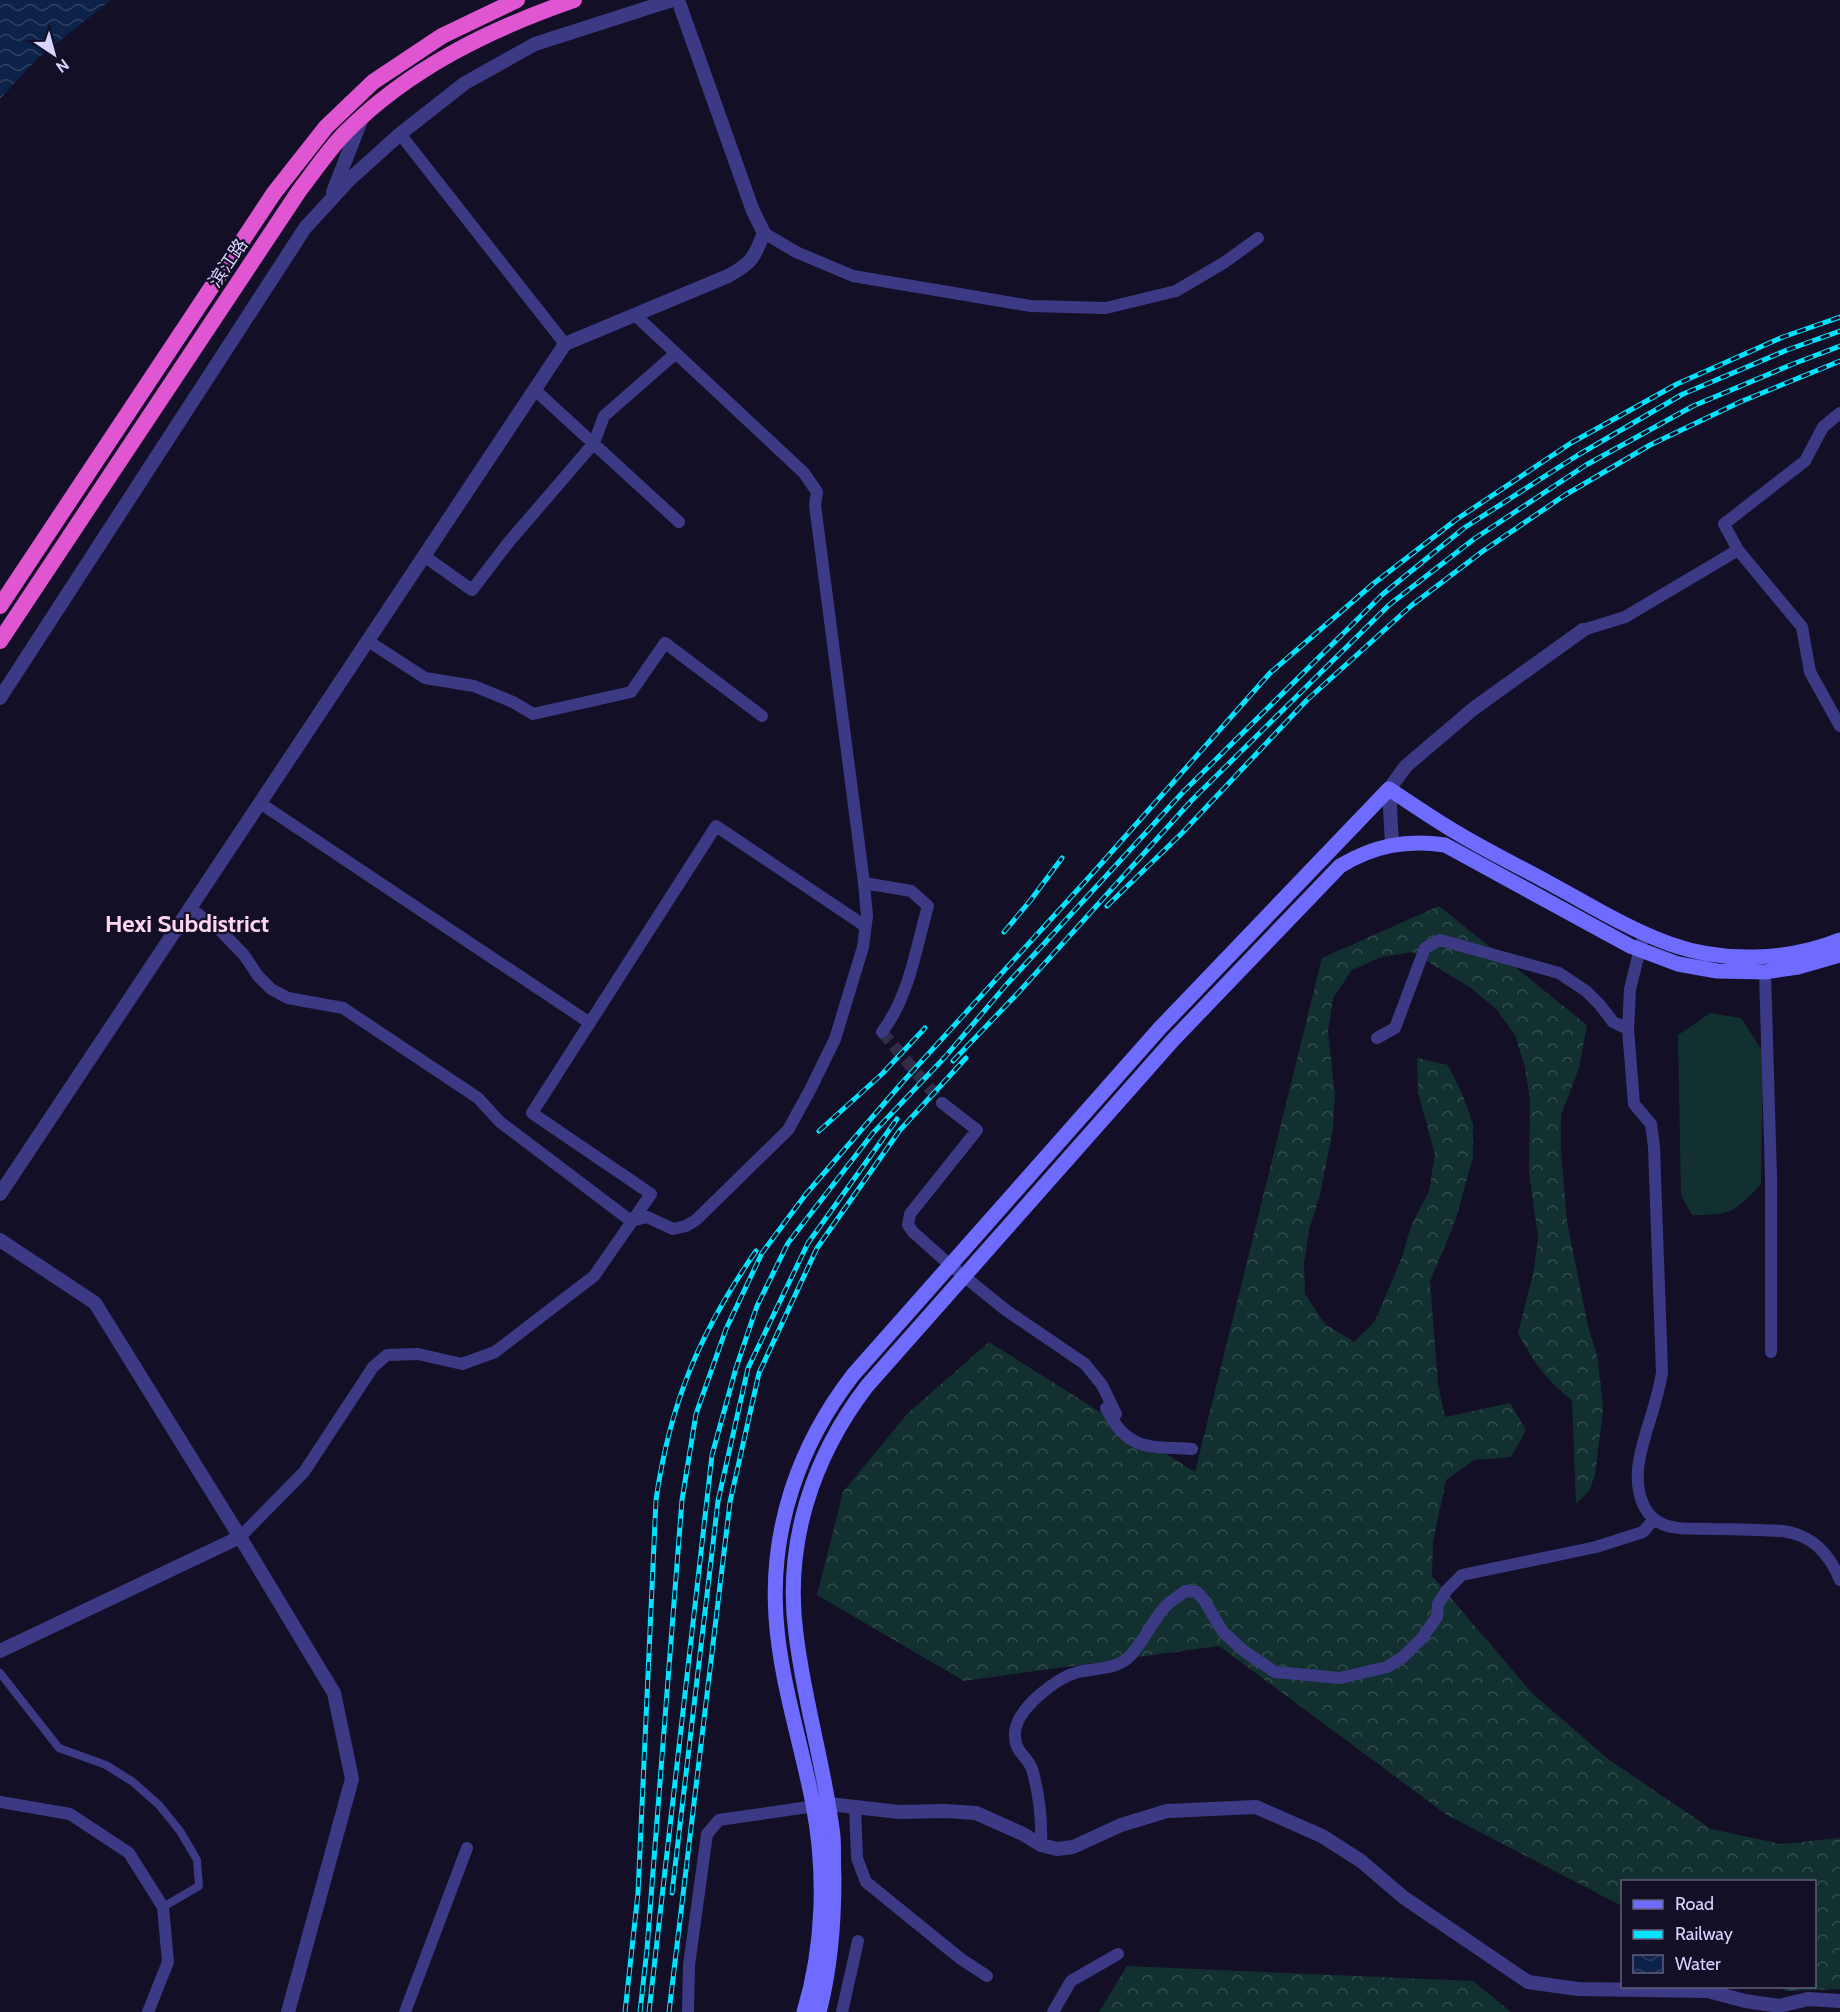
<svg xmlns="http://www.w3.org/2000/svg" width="1840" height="2012" font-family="Cabin,'Noto Sans SC',sans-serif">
	<defs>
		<pattern id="forest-crowns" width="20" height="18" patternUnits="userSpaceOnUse" patternTransform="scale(1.5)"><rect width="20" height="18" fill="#12302f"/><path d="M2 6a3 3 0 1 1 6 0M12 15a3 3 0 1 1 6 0" fill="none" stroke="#344d4e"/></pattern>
		<pattern id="water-waves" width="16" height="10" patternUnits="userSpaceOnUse" patternTransform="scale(1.5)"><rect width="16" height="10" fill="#0c2248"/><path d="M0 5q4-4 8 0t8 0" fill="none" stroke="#2f4163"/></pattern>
	</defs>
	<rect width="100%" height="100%" fill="#130f26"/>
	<path fill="#12302f" d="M 1710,1013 L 1741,1018 L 1763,1052 L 1761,1184 C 1734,1213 1731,1215 1692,1215 L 1681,1195 L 1678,1035 Z"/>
	<path fill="url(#forest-crowns)" d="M 1439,906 L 1587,1025 L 1579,1068 L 1561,1115 L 1561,1151 L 1567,1222 L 1588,1326 L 1598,1359 L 1603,1409 L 1595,1475 L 1589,1491 L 1576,1504 L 1572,1400 C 1546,1379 1534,1363 1518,1333 L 1534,1270 L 1538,1238 L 1529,1172 L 1530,1100 L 1525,1067 L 1515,1035 L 1496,1009 L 1471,988 L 1412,952 L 1381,957 L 1352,970 L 1333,998 L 1328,1031 L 1335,1095 L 1333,1129 L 1320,1195 L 1309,1230 L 1304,1263 L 1305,1294 L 1325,1324 L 1354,1342 L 1375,1321 L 1402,1257 L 1411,1226 L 1429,1191 L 1435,1154 L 1418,1093 L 1417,1058 L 1448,1065 L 1462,1093 L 1473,1124 L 1473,1157 L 1455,1222 L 1430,1281 L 1438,1384 L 1445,1417 L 1510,1403 L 1526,1430 L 1511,1457 L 1474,1460 L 1446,1480 L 1433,1542 L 1432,1576 L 1533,1694 L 1608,1759 L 1711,1829 L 1781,1844 L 1840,1838 L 1840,1989 L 1786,1991 L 1778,1987 L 1814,1986 L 1814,1882 L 1622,1882 L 1622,1906 L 1447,1815 L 1219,1646 L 964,1681 L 817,1595 L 843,1492 L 907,1414 L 989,1342 L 1195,1472 L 1322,958 Z
		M 1127,1966 L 1473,1981 L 1511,2012 L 1099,2012 Z"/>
	<path fill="url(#water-waves)" d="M 0,0 L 111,0 L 38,58 L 0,99 Z"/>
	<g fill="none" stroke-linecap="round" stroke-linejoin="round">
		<path stroke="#312d47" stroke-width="12" stroke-dasharray="12 6" stroke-linecap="butt" d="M 882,1032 L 942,1103"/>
		<path stroke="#3d3a85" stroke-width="8" d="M 0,1673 L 59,1748 L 106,1765 L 133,1782 L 159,1805 L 180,1831 L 197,1860 L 199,1886 L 163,1907"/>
		<path stroke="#3d3a85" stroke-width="12" d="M 400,134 L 565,344
			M 764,233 L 796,252 L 853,276 L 1031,306 L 1106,308 L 1176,291 L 1225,262 L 1258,238
			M 535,390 L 679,522
			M 1840,413 L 1823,427 L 1805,461 L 1724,524 L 1738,550 L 1802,627 L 1810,672 L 1840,726
			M 424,556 L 472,590 L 508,543 L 594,443 L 604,416 L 676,353
			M 1583,630 L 1625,617 L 1738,550
			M 368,641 L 425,678 L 474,686 L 513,702 L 533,714 L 631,692 L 665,643 L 762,716
			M 260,803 L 590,1023
			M 864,883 L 911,891 L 928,906 C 916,948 909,997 882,1032
			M 189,908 L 217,927 L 244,955 L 258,976 L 271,989 L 288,998 L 343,1008 L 478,1098 L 500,1122 L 631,1221
			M 1644,933 L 1630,989 L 1628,1029 L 1634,1104 L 1651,1124 L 1654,1147 L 1662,1372 C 1658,1401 1646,1427 1640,1456 C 1634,1484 1639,1521 1672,1527 C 1686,1530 1700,1528 1714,1529 C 1737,1529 1760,1530 1783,1531 C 1812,1535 1829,1553 1840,1580
			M 1765,972 L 1771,1177 L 1771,1352
			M 1377,1038 L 1395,1028 L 1425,948 L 1440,940 L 1559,973 L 1586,991 L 1600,1005 L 1613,1022 L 1628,1029
			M 942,1103 L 977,1130 L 910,1214 L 908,1225 L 913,1232 L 950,1265 L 1007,1311 L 1085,1364 L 1102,1385 L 1116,1414
			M 631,1221 L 647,1217 L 673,1229 L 686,1226 L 696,1220 L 788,1130 L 810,1090 L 835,1039 L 863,947 L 867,916 L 864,883 L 815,505 L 817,492 L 804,473 L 635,315
			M 1106,1408 C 1128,1452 1148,1446 1192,1449
			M 240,1537 L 304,1472 L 373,1367 L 387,1355 L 418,1354 L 462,1364 L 495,1352 L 594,1276 L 651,1194 L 532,1113 L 716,826 L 865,926
			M 0,1802 L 70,1814 L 129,1853 L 163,1907 L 168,1962 L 148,2012
			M 855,1807 L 857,1858 L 866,1882 L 961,1959 L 987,1976
			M 1041,1845 C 1042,1820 1039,1793 1032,1769 C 1027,1755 1014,1753 1015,1733 C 1016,1709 1056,1678 1078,1672 C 1094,1668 1116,1670 1129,1657 C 1143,1643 1151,1623 1164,1608 C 1169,1602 1178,1597 1185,1591 L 1197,1592 L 1204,1600 L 1223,1632 L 1244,1651 L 1275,1672 L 1340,1678 L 1387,1667 L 1403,1657 L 1422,1638 L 1437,1617 L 1438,1604 L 1447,1590 L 1462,1575 L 1596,1547 L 1643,1532 L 1654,1519
			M 405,2012 L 467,1848
			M 688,2012 L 689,1965 L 707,1834 L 719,1820 L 822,1805
			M 842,2012 L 858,1941
			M 1053,2012 L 1071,1981 L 1118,1954"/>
		<path stroke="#3d3a85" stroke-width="14" d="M 333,192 L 362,118
			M 0,698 L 305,228 L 349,180 L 400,134 L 465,83 L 535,44 L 672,0
			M 1392,844 L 1389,789 L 1406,766 L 1473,709 L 1583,630
			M 0,1194 L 565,344 L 728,276 C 752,263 754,258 764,233 L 753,211 L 678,0
			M 0,1240 L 95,1303 L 240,1537 L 0,1651
			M 240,1537 L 334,1693 L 352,1779 L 288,2012
			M 829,1804 L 899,1812 L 945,1811 L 976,1813 L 1023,1834 L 1041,1845 L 1057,1849 L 1073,1847 L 1121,1825 L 1167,1811 L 1256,1807 L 1322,1836 L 1361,1861 L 1403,1897 L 1528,1982 L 1578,1989 L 1708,1991 L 1745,2001 L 1779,2006 L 1808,1999 L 1840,2001"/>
		<path stroke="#6f6bff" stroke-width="15" d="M 804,2012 C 824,1946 826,1872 813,1804 C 801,1742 780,1680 776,1617 C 770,1528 799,1445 853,1375 L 1160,1028 L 1389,789 C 1412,804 1435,820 1459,834 C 1489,852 1520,867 1551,884 C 1590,905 1628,929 1670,944 C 1723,963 1788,961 1840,940
			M 819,2012 C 831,1967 834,1923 834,1877 C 833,1863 834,1849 833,1836 C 825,1768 804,1702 796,1634 C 784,1544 812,1458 867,1386 L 1173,1040 L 1340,866 C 1373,846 1406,839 1445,845 L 1630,946 L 1678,964 L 1717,971 L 1765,972 L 1798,967 L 1840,955"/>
		<path stroke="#e055d1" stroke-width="16" d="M 0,606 L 274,193 L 326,127 L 373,82 L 442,36 L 517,0
			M 0,641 L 299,191 C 314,172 328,150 345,133 C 408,69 490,29 574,0"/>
		<defs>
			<path id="rail" d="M 1107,906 L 1182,833 L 1307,700 L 1412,605 L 1483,551 L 1565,495 L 1650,445 L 1740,402 L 1840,361
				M 1004,932 L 1030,901 L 1062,858
				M 953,1061 L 1017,994 L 1192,800 L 1389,605 L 1474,539 L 1586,465 L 1693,406 L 1793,364 L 1840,346
				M 819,1131 L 882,1074 L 925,1028
				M 672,1893 L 718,1501 L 748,1368 L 808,1243 L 897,1119
				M 625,2012 L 638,1893 L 656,1500 C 670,1402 700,1332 756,1251
				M 640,2012 L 647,1949 L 682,1500 L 696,1414 L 726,1329 L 762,1253 L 806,1194 L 900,1085 L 1092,874 L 1270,673 L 1373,584 L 1457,519 L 1571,443 L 1677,384 L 1783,337 L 1840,317
				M 649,2012 L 712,1455 L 736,1368 L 757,1306 L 788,1243 L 873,1133 L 945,1057 L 1007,984 L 1184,791 L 1383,594 L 1464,528 L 1578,455 L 1683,394 L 1787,350 L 1840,331
				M 669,2012 L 730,1502 L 759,1373 L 817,1248 L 900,1130 L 966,1058"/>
		</defs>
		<use href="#rail" stroke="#00e5ff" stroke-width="5"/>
		<use href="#rail" stroke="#130f26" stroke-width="3" stroke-dasharray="9" stroke-linecap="butt"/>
	</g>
	<g text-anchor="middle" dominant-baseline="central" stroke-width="4.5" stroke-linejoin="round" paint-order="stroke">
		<g font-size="18" fill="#d9d4ff" stroke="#130f26">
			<text transform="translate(228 263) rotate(-56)">滨江路</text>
		</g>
		<g font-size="24" font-weight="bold" fill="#ffd6f0" stroke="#130f26">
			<text x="187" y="923">Hexi Subdistrict</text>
		</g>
	</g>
	<rect x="1621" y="1880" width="195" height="108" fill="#130f26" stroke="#625e7d" stroke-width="1.5"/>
	<rect x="1633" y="1900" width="30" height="9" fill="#6f6bff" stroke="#625e7d" stroke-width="1.5"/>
	<text x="1675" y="1910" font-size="18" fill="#d9d4ff">Road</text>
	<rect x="1633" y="1930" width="30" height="9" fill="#00e5ff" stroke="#625e7d" stroke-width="1.5"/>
	<text x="1675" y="1940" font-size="18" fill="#d9d4ff">Railway</text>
	<rect x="1633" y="1955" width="30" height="18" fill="url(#water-waves)" stroke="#625e7d" stroke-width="1.5"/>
	<text x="1675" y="1970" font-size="18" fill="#d9d4ff">Water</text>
	<g transform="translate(54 54) rotate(144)" stroke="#130f26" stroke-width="4.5" paint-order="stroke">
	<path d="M0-4.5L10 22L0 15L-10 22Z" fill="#d9d4ff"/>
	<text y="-9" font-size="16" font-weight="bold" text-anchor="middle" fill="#d9d4ff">N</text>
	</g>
</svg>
